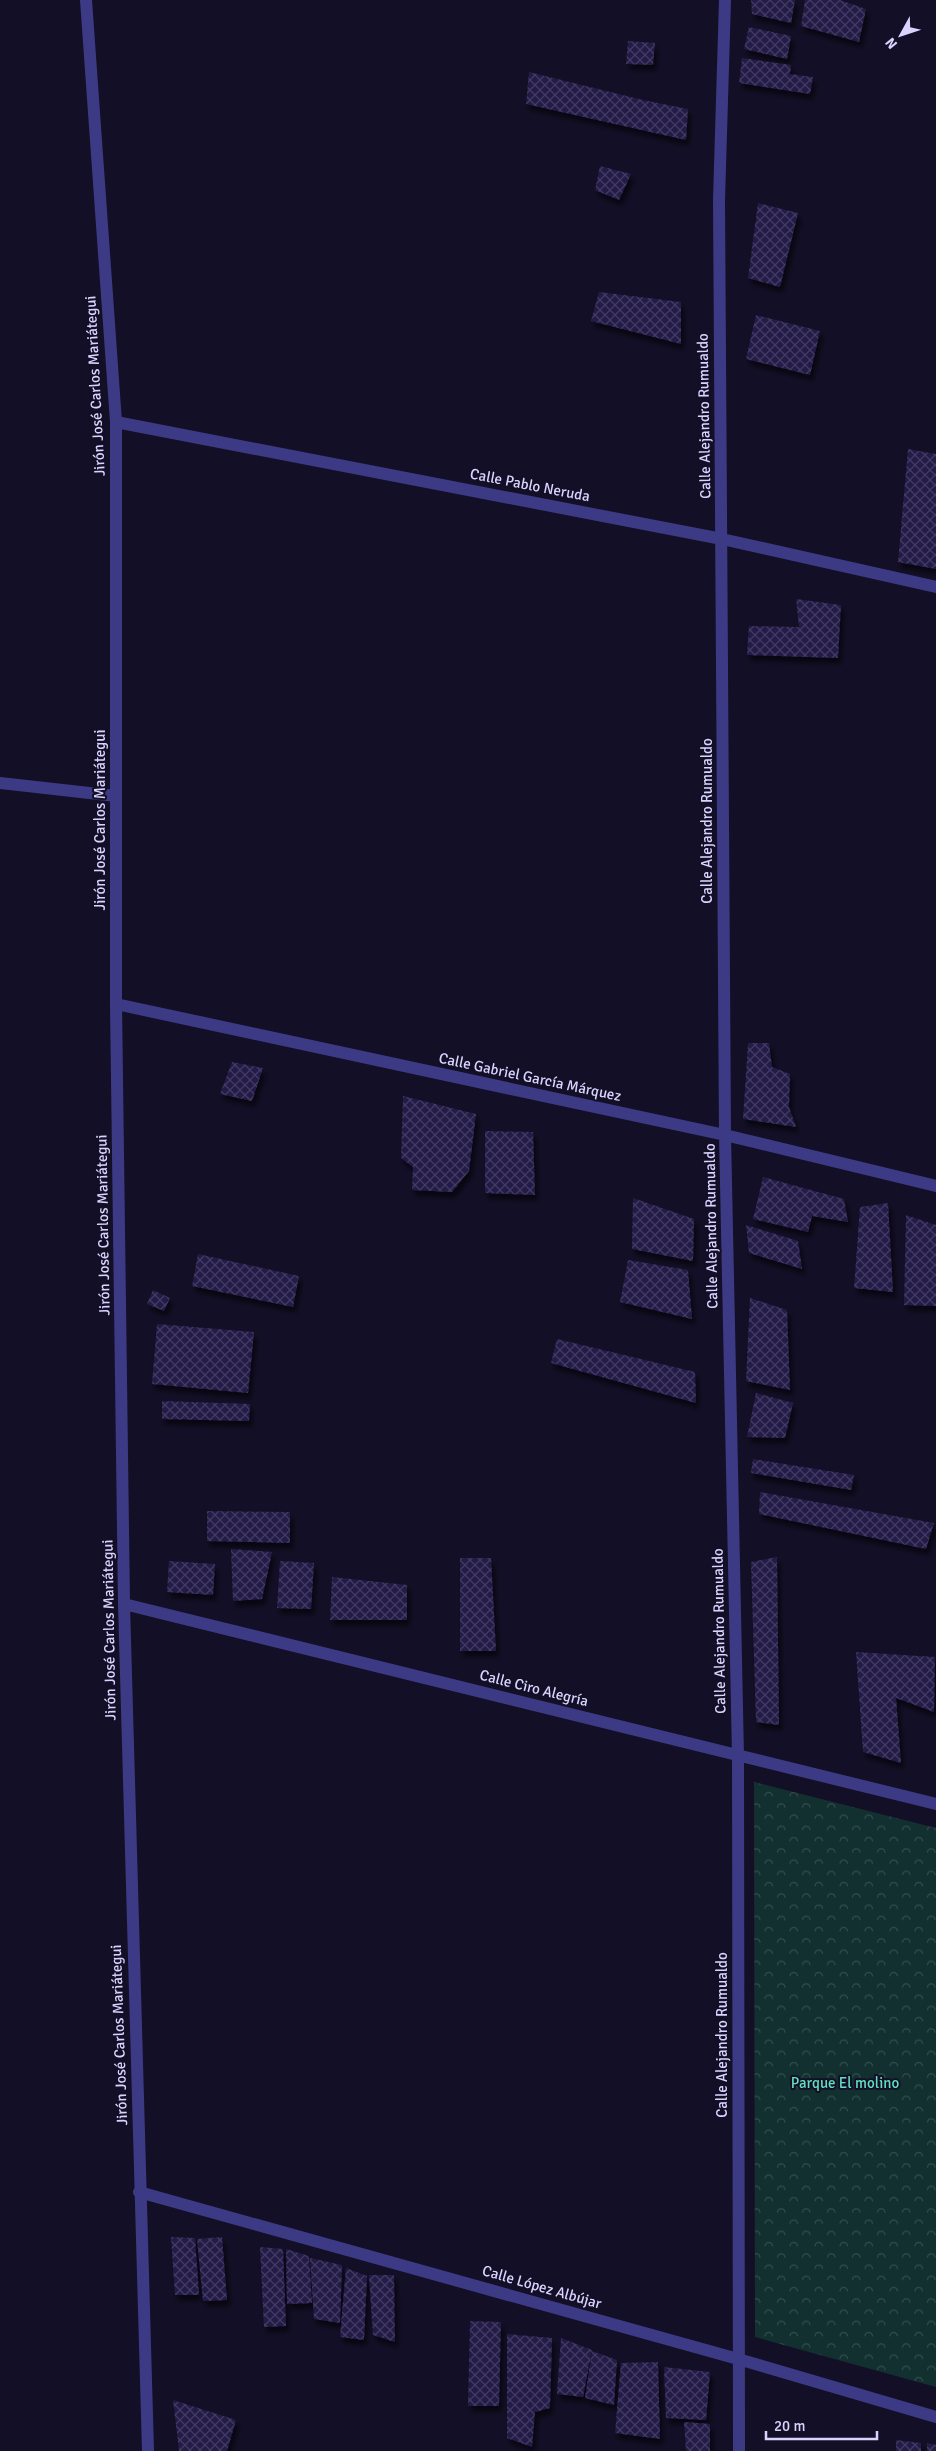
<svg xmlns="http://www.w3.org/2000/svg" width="936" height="2451" font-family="Signika,sans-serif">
	<defs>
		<pattern id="park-crowns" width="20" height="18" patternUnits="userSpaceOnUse" patternTransform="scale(1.25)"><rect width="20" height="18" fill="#12302f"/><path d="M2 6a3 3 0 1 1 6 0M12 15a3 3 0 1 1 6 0" fill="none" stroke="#344d4e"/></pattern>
		<pattern id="building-cross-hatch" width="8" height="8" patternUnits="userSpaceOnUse" patternTransform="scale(1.25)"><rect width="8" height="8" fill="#241b47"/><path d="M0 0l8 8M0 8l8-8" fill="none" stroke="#433b63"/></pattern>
		<filter id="shadow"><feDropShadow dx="3" dy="5.5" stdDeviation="2.5" flood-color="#0009"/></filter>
	</defs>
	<rect width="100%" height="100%" fill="#130f26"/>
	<path fill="url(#park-crowns)" d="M 754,1782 L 936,1828 L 936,2387 L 755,2337 Z"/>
	<path fill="url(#building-cross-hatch)" filter="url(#shadow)" d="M 751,0 L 795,0 L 791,23 L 752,14 Z
		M 805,0 L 840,0 L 866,9 L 859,42 L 801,26 Z
		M 749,27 L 791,36 L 787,59 L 744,49 Z
		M 628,41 L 655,43 L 653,65 L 626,64 Z
		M 742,58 L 791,65 L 790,74 L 813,77 L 810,94 L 739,83 Z
		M 529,72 L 643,100 L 688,109 L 686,140 L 526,104 Z
		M 600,166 L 631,174 L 619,200 L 595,190 Z
		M 758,203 L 798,213 L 780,287 L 748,278 Z
		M 599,292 L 681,302 L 681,344 L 591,321 Z
		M 756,315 L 820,331 L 810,375 L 746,359 Z
		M 908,449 L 936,454 L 936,569 L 898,562 Z
		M 796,599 L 841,605 L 838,658 L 747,655 L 749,626 L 799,627 Z
		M 748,1043 L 769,1043 L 772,1067 L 790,1074 L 789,1107 L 796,1127 L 743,1119 Z
		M 232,1062 L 263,1068 L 252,1101 L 220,1094 Z
		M 403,1096 L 476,1114 L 469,1171 L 452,1192 L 412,1190 L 413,1167 L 401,1158 Z
		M 485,1131 L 533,1132 L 535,1195 L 485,1193 Z
		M 763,1177 L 844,1199 L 848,1222 L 812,1216 L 808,1232 L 753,1219 Z
		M 633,1198 L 694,1219 L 693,1261 L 632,1249 Z
		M 888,1203 L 893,1292 L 854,1288 L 860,1207 Z
		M 906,1215 L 936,1225 L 936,1306 L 904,1305 Z
		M 746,1225 L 798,1241 L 802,1269 L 749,1253 Z
		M 198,1254 L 299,1276 L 293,1307 L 192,1286 Z
		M 628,1260 L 688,1270 L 692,1319 L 620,1302 Z
		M 153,1290 L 170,1298 L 164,1311 L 147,1304 Z
		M 750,1298 L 787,1310 L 790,1390 L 746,1381 Z
		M 157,1324 L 254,1332 L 248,1393 L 152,1384 Z
		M 557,1339 L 695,1372 L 696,1403 L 551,1363 Z
		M 756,1393 L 793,1403 L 785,1438 L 747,1437 Z
		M 162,1401 L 250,1404 L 249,1421 L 162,1419 Z
		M 753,1459 L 854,1475 L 851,1490 L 751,1473 Z
		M 760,1492 L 934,1523 L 926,1549 L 759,1514 Z
		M 207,1511 L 290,1512 L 290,1543 L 207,1541 Z
		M 231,1549 L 272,1552 L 262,1599 L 233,1601 Z
		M 777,1557 L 779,1725 L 756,1722 L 751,1562 Z
		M 460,1558 L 491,1558 L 496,1651 L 460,1651 Z
		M 169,1561 L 215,1564 L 213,1595 L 167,1592 Z
		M 280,1561 L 314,1563 L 311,1609 L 277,1608 Z
		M 332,1577 L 407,1585 L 407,1620 L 330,1620 Z
		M 856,1652 L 935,1657 L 934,1712 L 896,1698 L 901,1763 L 863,1752 Z
		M 171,2237 L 195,2238 L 199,2295 L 175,2295 Z
		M 222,2237 L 227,2300 L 203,2301 L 197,2239 Z
		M 260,2247 L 283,2249 L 286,2326 L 264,2327 Z
		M 286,2249 L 309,2256 L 312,2303 L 287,2304 Z
		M 310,2258 L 342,2265 L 340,2323 L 314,2319 Z
		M 346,2268 L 367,2276 L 364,2340 L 340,2337 Z
		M 369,2275 L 394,2275 L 395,2342 L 373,2335 Z
		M 470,2321 L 501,2322 L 499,2406 L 468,2406 Z
		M 507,2334 L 552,2338 L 550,2408 L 535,2412 L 532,2447 L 507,2438 Z
		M 561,2338 L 592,2350 L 583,2397 L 557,2394 Z
		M 592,2351 L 617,2360 L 614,2405 L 585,2398 Z
		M 658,2362 L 660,2439 L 615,2433 L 621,2363 Z
		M 664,2367 L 710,2372 L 706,2420 L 666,2418 Z
		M 173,2400 L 236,2420 L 227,2451 L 179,2451 Z
		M 684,2422 L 710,2424 L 710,2451 L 686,2451 Z
		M 896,2440 L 921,2443 L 921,2451 L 896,2451 Z
		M 927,2443 L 936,2445 L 936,2451 L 927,2451 Z"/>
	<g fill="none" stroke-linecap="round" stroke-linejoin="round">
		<path stroke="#3d3a85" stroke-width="12" d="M 86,0 L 116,422 L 116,1004 L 124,1604 L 148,2451
			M 725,0 L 719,200 L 725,1135 L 738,1756 L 739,2451
			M 116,422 L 722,539 L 936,587
			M 0,783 L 116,796
			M 116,1004 L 725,1135 L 936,1186
			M 124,1604 L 936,1804
			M 139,2192 L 738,2359 L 936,2417"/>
	</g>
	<g text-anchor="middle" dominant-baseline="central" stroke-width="4" stroke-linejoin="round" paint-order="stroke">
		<g font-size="15" fill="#d9d4ff" stroke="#130f26">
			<text transform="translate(95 386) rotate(-93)">Jirón José Carlos Mariátegui</text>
			<text transform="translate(704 416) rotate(-91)">Calle Alejandro Rumualdo</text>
			<text transform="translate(530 485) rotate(11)">Calle Pablo Neruda</text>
			<text transform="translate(100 820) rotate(-90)">Jirón José Carlos Mariátegui</text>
			<text transform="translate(707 821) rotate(-90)">Calle Alejandro Rumualdo</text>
			<text transform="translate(530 1077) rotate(12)">Calle Gabriel García Márquez</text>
			<text transform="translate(103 1225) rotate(-91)">Jirón José Carlos Mariátegui</text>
			<text transform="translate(711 1226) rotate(-91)">Calle Alejandro Rumualdo</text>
			<text transform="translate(109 1630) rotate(-91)">Jirón José Carlos Mariátegui</text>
			<text transform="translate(719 1631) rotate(-91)">Calle Alejandro Rumualdo</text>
			<text transform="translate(534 1688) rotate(14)">Calle Ciro Alegría</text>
			<text transform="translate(119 2035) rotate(-92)">Jirón José Carlos Mariátegui</text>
			<text transform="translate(722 2035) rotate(-90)">Calle Alejandro Rumualdo</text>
			<text transform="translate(542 2287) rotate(16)">Calle López Albújar</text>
		</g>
		<g font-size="15" fill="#5fe0c0" stroke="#130f26">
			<text x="845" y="2083">Parque El molino</text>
		</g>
	</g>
	<g transform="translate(901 35) rotate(230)" stroke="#130f26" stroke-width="4" paint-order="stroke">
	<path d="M0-4L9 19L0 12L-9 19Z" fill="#d9d4ff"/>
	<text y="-8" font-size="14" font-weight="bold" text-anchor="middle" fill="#d9d4ff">N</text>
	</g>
	<path d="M766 2431v8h111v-8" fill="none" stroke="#d9d4ff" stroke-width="2.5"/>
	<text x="774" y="2431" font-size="15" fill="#d9d4ff" stroke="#130f26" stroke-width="4" paint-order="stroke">20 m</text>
</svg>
